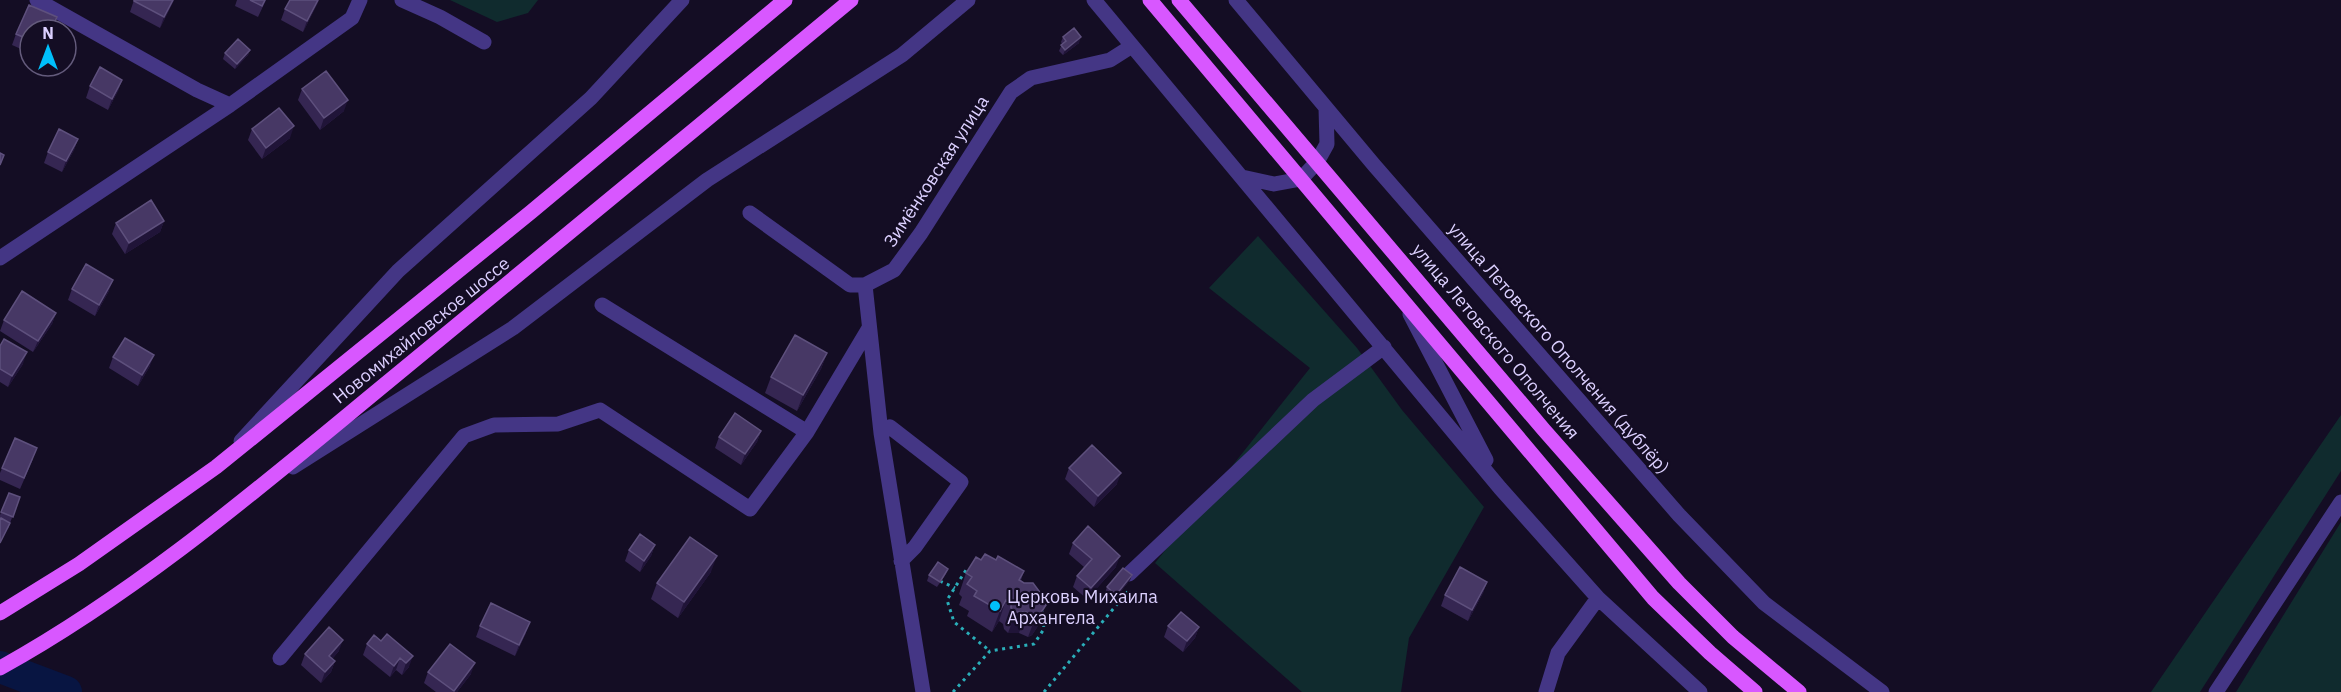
<svg xmlns="http://www.w3.org/2000/svg" width="2341" height="692" font-family="'IBM Plex Sans',sans-serif">
	<rect width="100%" height="100%" fill="#140d24"/>
	<path fill="#102b2e" d="M 450,0 L 538,0 L 528,13 L 497,22 Z
		M 1258,236 L 1357,348 L 1402,410 L 1484,507 L 1409,638 L 1401,692 L 1302,692 L 1155,563 L 1310,368 L 1209,288 Z
		M 2341,415 L 2341,471 L 2200,692 L 2151,692 Z
		M 2341,522 L 2341,692 L 2236,692 Z"/>
	<g fill="none" stroke-linecap="round" stroke-linejoin="round">
		<path stroke="#081542" stroke-width="32" d="M 0,667 L 66,692"/>
		<path stroke="#2aaeb9" stroke-width="3" stroke-dasharray="3 4.5" stroke-linecap="butt" d="M 973,568 L 966,570 L 947,600 L 954,622 L 990,651
			M 940,581 L 955,588
			M 953,692 L 990,651 L 1034,644 L 1044,629 L 1042,610
			M 1044,692 L 1129,590"/>
		<path stroke="#443685" stroke-width="15" d="M 37,0 L 197,90 L 230,105
			M 402,0 L 440,17 L 484,42
			M 1094,0 L 1500,488 L 1598,598 L 1700,692
			M 1236,0 L 1374,165 L 1679,515 L 1764,603 L 1882,692
			M 1242,177 L 1274,184 L 1301,179 L 1317,162 L 1327,144 L 1326,108
			M 750,213 L 850,285 L 865,285 L 894,270 L 921,233 L 1011,92 L 1031,78 L 1110,60 L 1132,46
			M 0,258 L 230,105 L 352,18 L 360,0
			M 865,285 L 881,433 L 923,692
			M 602,305 L 807,432
			M 1410,314 L 1486,460
			M 881,433 L 890,427 L 961,482 L 915,547 L 901,561
			M 241,441 L 398,271 L 591,98 L 682,0
			M 293,467 L 513,328 L 707,180 L 902,55 L 968,0
			M 1129,574 L 1313,400 L 1384,347
			M 280,658 L 464,436 L 494,425 L 558,424 L 600,410 L 750,509 L 807,432 L 869,328
			M 1546,692 L 1558,653 L 1598,598
			M 2216,692 L 2341,502"/>
		<path stroke="#d857ff" stroke-width="15" d="M 1150,0 L 1653,598 L 1710,653 L 1755,692
			M 1179,0 L 1544,430 L 1679,583 L 1733,637 L 1799,692
			M 0,613 L 79,564 L 216,467 L 531,212 L 785,0
			M 0,668 C 141,590 265,483 389,381 C 544,255 697,127 851,0"/>
	</g>
	<path fill="#352652" d="M 134,0 L 174,0 L 160,28 L 130,12 Z
		M 237,0 L 266,0 L 258,17 L 235,6 Z
		M 290,0 L 319,0 L 303,32 L 281,20 L 285,9 Z
		M 57,17 L 52,30 L 30,30 L 30,53 L 12,45 L 16,34 Z
		M 1063,37 L 1079,43 L 1063,55 L 1059,51 L 1062,44 L 1061,42 Z
		M 250,50 L 248,55 L 235,69 L 223,59 L 225,53 Z
		M 122,80 L 118,91 L 108,110 L 86,98 L 90,86 Z
		M 302,89 L 344,111 L 320,130 L 298,100 Z
		M 252,129 L 290,138 L 262,159 L 248,140 Z
		M 78,139 L 74,150 L 62,172 L 44,163 L 48,152 Z
		M 164,221 L 160,232 L 125,254 L 112,234 L 116,223 Z
		M 72,289 L 109,291 L 95,316 L 68,300 Z
		M 56,313 L 52,324 L 33,352 L 0,331 L 4,320 Z
		M 0,346 L 23,364 L 8,387 L 0,382 Z
		M 827,353 L 821,369 L 797,411 L 765,393 L 771,377 Z
		M 113,357 L 150,366 L 138,386 L 109,368 Z
		M 761,431 L 757,442 L 741,465 L 715,448 L 719,437 Z
		M 15,438 L 33,459 L 20,489 L 0,480 L 0,473 Z
		M 1069,468 L 1117,484 L 1094,507 L 1065,479 Z
		M 9,493 L 20,497 L 10,523 L 1,519 L 10,523 L 8,529 L 0,518 L 0,515 Z
		M 1073,543 L 1116,567 L 1087,599 L 1073,587 L 1077,576 L 1084,567 L 1069,554 Z
		M 655,545 L 651,556 L 640,572 L 625,561 L 629,550 Z
		M 981,560 L 996,560 L 1024,571 L 1021,580 L 1024,583 L 1033,583 L 1038,626 L 1032,635 L 1028,637 L 1019,633 L 1008,633 L 1004,629 L 1003,624 L 999,621 L 992,632 L 967,616 L 969,611 L 959,605 L 962,597 L 959,594 L 966,573 Z
		M 711,572 L 678,618 L 651,599 L 657,583 Z
		M 946,574 L 937,587 L 927,581 L 929,575 Z
		M 1132,575 L 1130,580 L 1114,600 L 1105,593 L 1107,587 Z
		M 1487,582 L 1483,593 L 1468,621 L 1441,606 L 1445,595 Z
		M 480,626 L 526,633 L 515,656 L 476,637 Z
		M 1168,626 L 1199,627 L 1195,638 L 1183,652 L 1164,637 Z
		M 387,634 L 409,667 L 402,675 L 396,670 L 390,677 L 363,655 L 367,644 L 381,641 Z
		M 339,651 L 332,659 L 335,661 L 331,672 L 321,683 L 301,665 L 305,654 Z
		M 428,672 L 471,674 L 457,692 L 436,692 L 424,683 Z"/>
	<path fill="#201438" d="M 173,0 L 174,0 L 160,28 L 164,17 Z
		M 318,0 L 319,0 L 317,5 L 303,32 L 307,21 Z
		M 1081,37 L 1079,43 L 1063,55 L 1065,50 Z
		M 250,50 L 248,55 L 235,69 L 237,64 Z
		M 122,80 L 118,91 L 108,110 L 112,99 Z
		M 348,100 L 344,111 L 320,130 L 324,118 Z
		M 294,126 L 290,138 L 262,159 L 266,148 Z
		M 78,139 L 74,150 L 62,172 L 66,161 Z
		M 164,221 L 160,232 L 125,254 L 129,243 Z
		M 113,280 L 109,291 L 95,316 L 99,305 Z
		M 56,313 L 52,324 L 33,352 L 38,341 Z
		M 27,352 L 23,364 L 8,387 L 12,376 Z
		M 827,353 L 821,369 L 797,411 L 803,395 Z
		M 154,355 L 150,366 L 138,386 L 142,375 Z
		M 761,431 L 757,442 L 741,465 L 745,454 Z
		M 1121,473 L 1117,484 L 1094,507 L 1098,496 Z
		M 655,545 L 651,556 L 640,572 L 644,561 Z
		M 717,556 L 711,572 L 678,618 L 684,602 Z
		M 1120,556 L 1116,567 L 1087,599 L 1091,588 Z
		M 948,569 L 946,574 L 937,587 L 940,582 Z
		M 1132,575 L 1130,580 L 1114,600 L 1116,595 Z
		M 1487,582 L 1483,593 L 1468,621 L 1472,610 Z
		M 1006,600 L 999,621 L 992,632 L 1000,611 Z
		M 1046,605 L 1038,626 L 1032,635 L 1028,637 L 1036,616 Z
		M 1016,612 L 1026,612 L 1019,633 L 1008,633 Z
		M 530,622 L 526,633 L 515,656 L 519,645 Z
		M 1199,627 L 1195,638 L 1183,652 L 1187,641 Z
		M 343,640 L 339,651 L 325,667 L 329,656 Z
		M 413,656 L 409,667 L 402,675 L 406,663 Z
		M 400,658 L 396,670 L 390,677 L 394,666 Z
		M 335,661 L 331,672 L 321,683 L 325,672 Z
		M 475,663 L 471,674 L 457,692 L 453,692 Z"/>
	<path fill="#473865" stroke="#5e507d" stroke-width="1.5" d="M 134,0 L 173,0 L 164,17 L 134,1 Z
		M 250,0 L 265,0 L 262,6 Z
		M 290,0 L 318,0 L 307,21 L 285,9 Z
		M 29,5 L 57,17 L 51,30 L 30,30 L 30,40 L 16,34 Z
		M 1074,28 L 1081,37 L 1065,50 L 1061,45 L 1066,41 L 1063,37 Z
		M 238,39 L 250,50 L 237,64 L 225,53 Z
		M 100,67 L 122,80 L 112,99 L 90,86 Z
		M 326,71 L 348,100 L 324,118 L 302,89 Z
		M 279,108 L 294,126 L 266,148 L 252,129 Z
		M 59,129 L 78,139 L 66,161 L 48,152 Z
		M 0,153 L 4,155 L 0,165 Z
		M 151,200 L 164,221 L 129,243 L 116,223 Z
		M 86,264 L 113,280 L 99,305 L 72,289 Z
		M 22,291 L 56,313 L 38,341 L 4,320 Z
		M 795,335 L 827,353 L 803,395 L 771,377 Z
		M 125,338 L 154,355 L 142,375 L 113,357 Z
		M 4,339 L 27,352 L 12,376 L 0,369 L 0,346 Z
		M 735,413 L 761,431 L 745,454 L 719,437 Z
		M 15,438 L 37,448 L 24,478 L 2,468 Z
		M 1092,445 L 1121,473 L 1098,496 L 1069,468 Z
		M 9,493 L 20,497 L 13,517 L 1,512 Z
		M 1,518 L 10,523 L 0,543 L 0,520 Z
		M 1088,526 L 1120,556 L 1091,588 L 1077,576 L 1092,559 L 1073,543 Z
		M 640,534 L 655,545 L 644,561 L 629,550 Z
		M 690,537 L 717,556 L 684,602 L 657,583 Z
		M 985,554 L 996,560 L 998,556 L 1024,571 L 1019,580 L 1024,583 L 1033,583 L 1045,599 L 1046,605 L 1040,614 L 1036,616 L 1026,612 L 1016,612 L 1011,608 L 1011,603 L 1006,600 L 1000,611 L 974,596 L 977,591 L 967,584 L 972,577 L 966,573 L 976,557 L 981,560 Z
		M 938,562 L 948,569 L 940,582 L 929,575 Z
		M 1460,567 L 1487,582 L 1472,610 L 1445,595 Z
		M 1123,568 L 1132,575 L 1116,595 L 1107,587 Z
		M 491,603 L 530,622 L 519,645 L 480,626 Z
		M 1181,612 L 1199,627 L 1187,641 L 1168,626 Z
		M 329,627 L 343,640 L 329,656 L 335,661 L 325,672 L 305,654 Z
		M 387,634 L 413,656 L 406,663 L 400,658 L 394,666 L 367,644 L 374,635 L 381,641 Z
		M 450,644 L 475,663 L 454,691 L 428,672 Z"/>
	<circle fill="#00bffb" stroke="#140d24" stroke-width="2" cx="995" cy="606" r="6"/>
	<g text-anchor="middle" dominant-baseline="central" stroke-width="4.5" stroke-linejoin="round" paint-order="stroke">
		<g font-size="18" fill="#dcd0ff" stroke="#140d24">
			<text transform="translate(936 171) rotate(-57)">Зимёнковская улица</text>
			<text transform="translate(421 330) rotate(-39)">Новомихайловское шоссе</text>
			<text transform="translate(1496 341) rotate(50)">улица Летовского Ополчения</text>
			<text transform="translate(1559 348) rotate(49)">улица Летовского Ополчения (дублёр)</text>
		</g>
		<g font-size="18" fill="#dcd0ff" stroke="#140d24" text-anchor="start">
			<text x="1007" y="596">Церковь Михаила<tspan x="1007" dy="21">Архангела</tspan></text>
		</g>
	</g>
	<g transform="translate(48 48)"><circle r="28" fill="#140d24" stroke="#645b7c" stroke-width="1.5"/>
	<path d="M0-4.5L10 22L0 15L-10 22Z" fill="#00bffb"/>
	<text y="-9" font-size="16" font-weight="bold" text-anchor="middle" fill="#dcd0ff">N</text>
	</g>
</svg>
